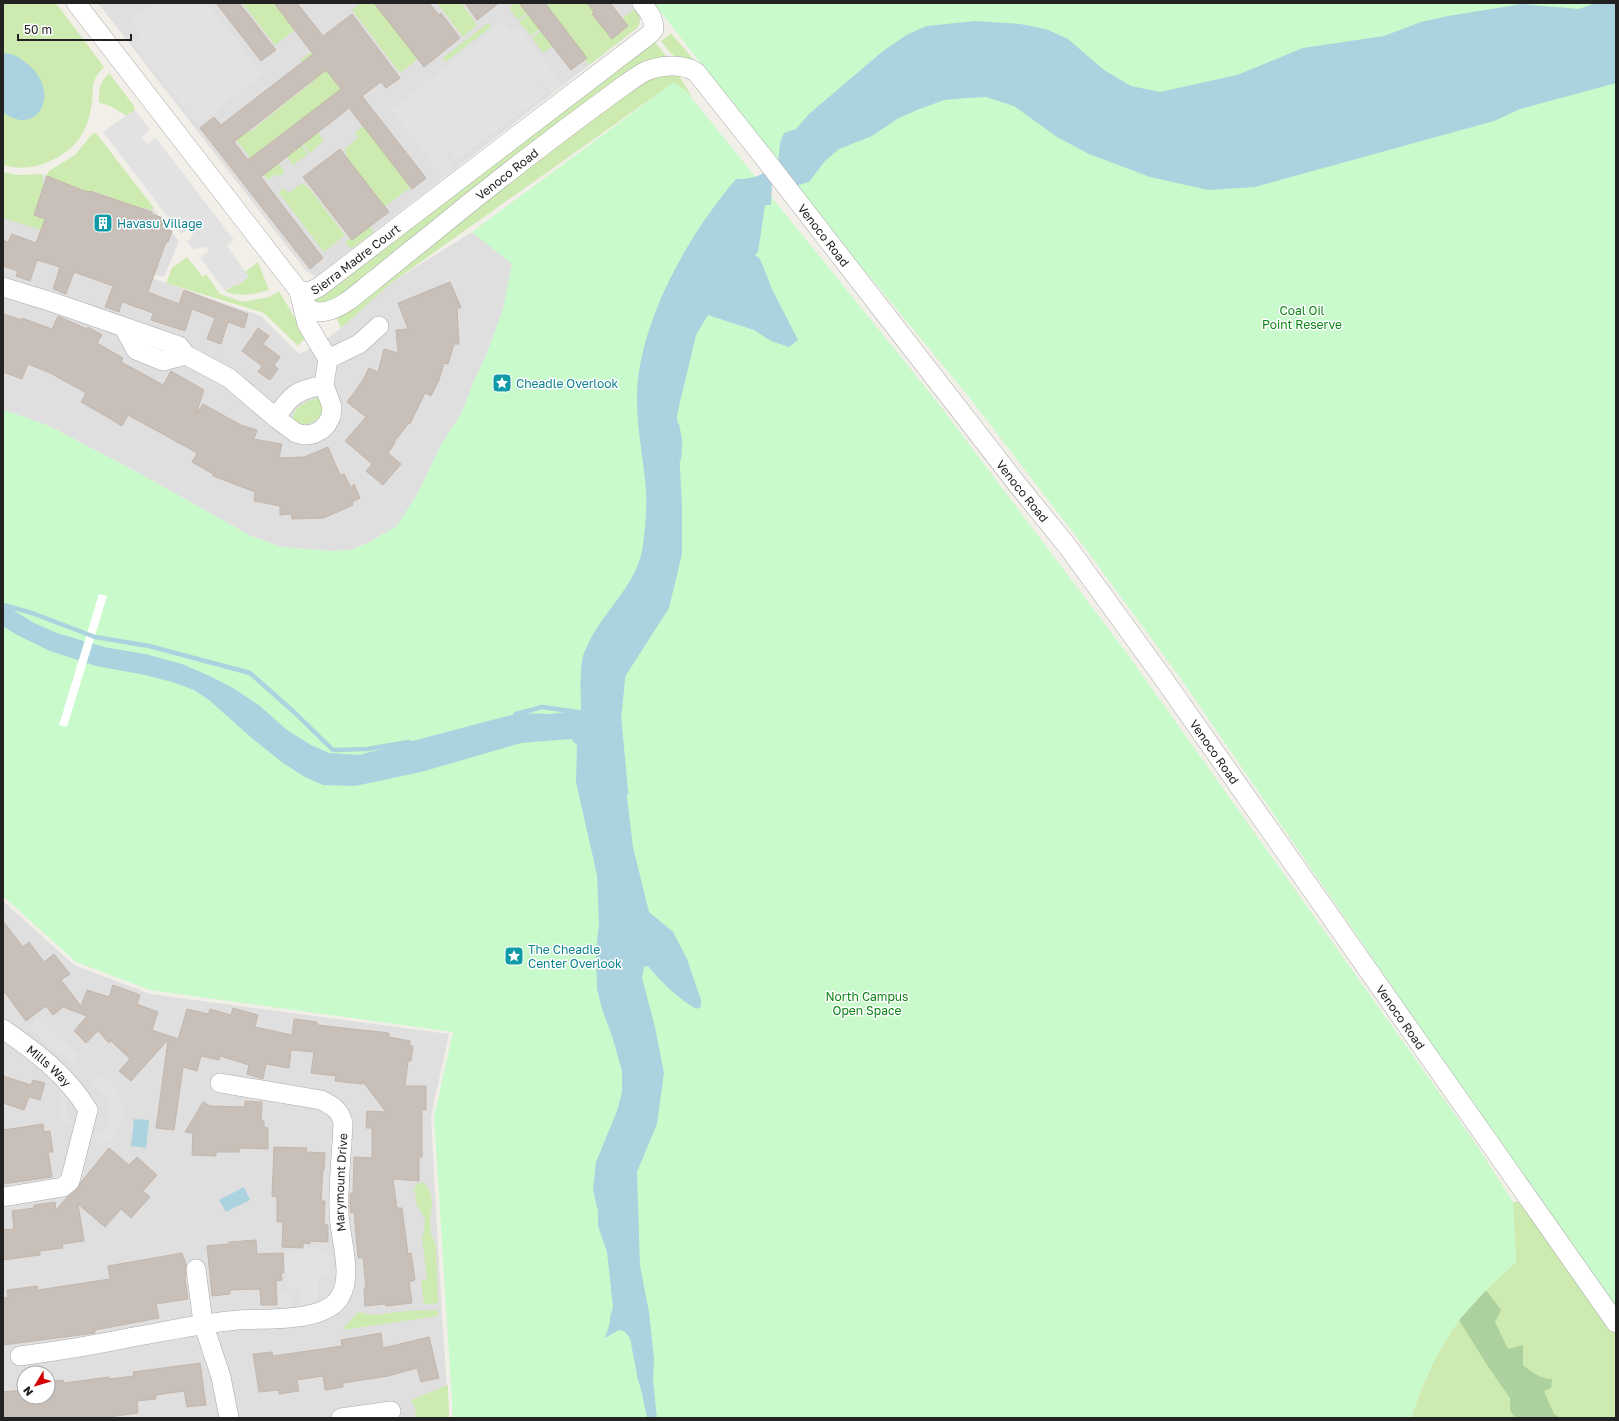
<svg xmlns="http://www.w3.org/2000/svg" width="1619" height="1421" font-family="'Golos Text',sans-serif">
	<rect width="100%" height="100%" fill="#f2efe9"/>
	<path fill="#e0dfdf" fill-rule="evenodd" d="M 98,3 L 630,3 L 640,17 L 640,23 L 637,28 L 552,94 L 319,274 L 315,276 L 306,271 Z
		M 54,172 L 150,204 L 179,241 L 164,277 L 37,238 L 261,316 L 299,354 L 320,344 L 341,328 L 390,283 L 472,232 L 513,264 L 503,309 L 487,353 L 474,381 L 462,412 L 441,445 L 418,493 L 397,526 L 370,542 L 350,550 L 331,551 L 281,547 L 249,535 L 135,471 L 47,425 L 3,410 L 3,176 L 30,180 Z
		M 3,901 L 74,965 L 150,994 L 449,1034 L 431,1117 L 442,1316 L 449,1418 L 3,1418 ZM 24,1373 L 48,1373 L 48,1397 L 24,1397 Z"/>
	<path fill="#cdebb0" d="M 3,3 L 56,3 L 104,67 C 90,82 94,84 92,102 C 88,131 77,149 50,161 C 35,168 19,170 3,165 Z
		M 242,3 L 276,3 L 296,29 L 275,45 Z
		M 360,3 L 374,3 L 418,59 L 400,73 L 352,10 Z
		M 437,3 L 461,3 L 477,25 L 463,37 Z
		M 515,3 L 531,3 L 529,12 L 518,20 L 509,8 Z
		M 549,3 L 588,3 L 620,20 L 634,9 C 638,15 643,21 637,28 L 589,65 L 545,8 Z
		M 530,13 L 541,28 L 531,36 L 519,22 Z
		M 488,23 L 491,27 L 445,62 L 443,58 Z
		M 543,30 L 554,45 L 543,53 L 532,38 Z
		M 671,33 L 694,60 L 694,62 C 674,58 673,57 661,41 Z
		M 654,41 L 671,62 L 345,298 L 325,306 L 313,300 L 325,295 Z
		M 312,51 L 345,93 L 269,151 L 285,172 L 278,177 L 275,174 L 268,180 L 233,136 L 254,130 L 257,126 L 315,80 L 300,60 Z
		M 109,73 L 134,106 L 135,110 L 128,115 L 125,115 C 116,109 110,105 99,103 C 99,89 99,84 109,73 Z
		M 679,75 L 681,79 L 691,95 L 690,96 L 685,90 L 673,83 L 391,283 L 341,328 L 337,319 L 433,237 L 648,77 Z
		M 364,125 L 412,186 L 382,209 L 343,160 L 348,156 L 345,152 L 345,149 L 358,138 L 355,133 Z
		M 316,130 L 324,141 L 310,153 L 301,142 Z
		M 96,133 L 154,208 L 151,210 L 144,208 L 143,209 L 110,199 L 110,196 L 90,191 L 90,192 L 83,190 L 81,193 L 70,185 L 46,176 L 49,171 L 75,155 L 92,134 Z
		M 300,143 L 308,154 L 293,165 L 285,154 Z
		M 3,172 L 18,175 L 43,174 L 43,184 L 44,184 L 34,215 L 45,219 L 41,230 L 3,218 Z
		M 302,183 L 308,187 L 345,235 L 324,252 L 279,193 L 283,188 L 289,193 Z
		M 368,224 L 374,232 L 351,249 L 345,242 Z
		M 187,257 L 203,277 L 206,274 L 220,294 L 242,302 L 269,297 L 279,291 L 306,337 L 298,346 L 264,313 L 166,283 L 172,268 Z
		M 258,262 L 269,290 C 256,294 237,298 225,291 L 249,276 L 245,272 Z
		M 319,398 C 320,400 323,404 323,407 C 324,421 302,430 293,420 C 293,407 307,400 319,398 Z
		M 418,1183 L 425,1183 L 431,1194 L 432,1205 L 430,1220 L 431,1234 L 436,1246 L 438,1303 L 424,1304 L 421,1280 L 427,1279 L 422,1236 L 424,1232 L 425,1219 L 418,1207 L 417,1207 L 415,1191 L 412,1191 L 415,1188 Z
		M 1523,1201 L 1616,1335 L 1616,1418 L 1411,1418 C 1422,1384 1438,1348 1460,1319 C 1477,1298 1496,1280 1516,1262 L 1513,1202 Z
		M 438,1310 L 438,1316 L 342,1330 L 358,1312 L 373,1315 L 406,1311 Z
		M 448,1385 L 449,1418 L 416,1417 L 415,1408 L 411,1400 Z"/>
	<path fill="#add19e" d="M 1486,1290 L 1501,1310 L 1495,1322 L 1508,1349 L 1523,1345 L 1523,1365 C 1532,1372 1540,1379 1552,1379 L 1551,1388 L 1544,1391 L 1554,1414 L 1560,1418 L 1516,1418 L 1510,1411 L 1510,1398 L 1487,1365 L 1459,1320 Z"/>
	<path fill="#c8facc" d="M 654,3 L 1616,3 L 1616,1313 L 1179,676 L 1085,548 L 969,397 L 795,186 Z
		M 673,83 L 685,90 L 690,96 L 938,403 L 1128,655 L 1478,1147 L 1513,1202 L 1516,1262 C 1496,1280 1477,1298 1460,1319 C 1438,1348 1422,1384 1411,1418 L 453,1418 L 434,1117 L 453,1032 L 150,990 L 76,962 L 3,896 L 3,410 L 47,425 L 135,471 L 249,535 L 281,547 L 331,551 L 350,550 L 370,542 L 397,526 L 418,493 L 441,445 L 462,412 L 474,381 L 487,353 L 503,309 L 512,264 L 472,232 Z"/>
	<path fill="#e2e2e2" d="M 154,3 L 207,3 L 262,74 L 199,124 L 190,114 L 195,101 L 193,101 L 184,108 L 132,41 L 141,34 L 131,21 Z
		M 503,22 L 511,31 L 518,26 L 561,82 L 564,84 L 552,94 L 546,85 L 537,82 L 537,84 L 545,94 L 456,161 L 448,152 L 449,161 L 456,169 L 443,179 L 442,175 L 391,110 Z
		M 135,110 L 150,130 L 141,137 L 147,144 L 156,138 L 234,240 L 227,246 L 249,277 L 237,286 L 233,285 L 225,291 L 200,258 L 208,252 L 208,248 L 201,247 L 194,250 L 187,242 L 192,236 L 193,229 L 190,228 L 181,234 L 103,132 L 125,116 L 128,115 Z
		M 37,1019 L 79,1055 L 71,1064 L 30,1028 Z
		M 101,1074 L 118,1091 L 123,1105 L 124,1113 L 123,1121 L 116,1134 L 111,1140 L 100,1148 L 94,1136 L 106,1127 L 111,1112 L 109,1102 L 107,1098 L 92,1083 Z
		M 53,1075 L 66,1096 L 66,1115 L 70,1123 L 66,1126 L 61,1116 L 61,1096 L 56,1085 L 49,1078 Z
		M 315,1248 L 319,1252 L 329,1251 L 329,1275 L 318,1276 L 318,1301 L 300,1305 L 299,1289 L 287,1289 L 285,1254 L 298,1254 L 301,1250 Z
		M 279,1294 L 291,1294 L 291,1306 L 279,1307 Z"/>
	<path fill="#aad3df" d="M 1595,3 L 1616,3 L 1616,83 L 1520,109 L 1494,121 L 1255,187 L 1208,190 L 1150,177 L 1089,154 L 1057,137 L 1014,106 L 986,97 L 967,98 L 944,100 L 917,110 L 897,119 L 872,136 L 839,149 L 825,161 L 809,182 L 795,186 L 772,184 L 771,205 L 765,205 L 758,252 L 755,255 L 760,259 L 772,289 L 798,340 L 789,347 L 771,341 L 754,330 L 708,315 L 696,335 L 677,415 L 682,505 L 682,554 L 669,608 L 621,683 L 618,723 L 633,847 L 649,912 L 673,932 L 687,959 L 701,1000 L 701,1007 L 696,1009 C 678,998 661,982 648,966 L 644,967 L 642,978 L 655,1027 L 664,1073 L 657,1124 L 637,1172 L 640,1266 L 649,1312 L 654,1359 L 653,1380 L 657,1418 L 647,1418 L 641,1389 L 638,1380 L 630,1338 L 624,1331 L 619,1330 L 605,1338 L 610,1322 L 610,1317 L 613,1307 L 607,1252 L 598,1226 L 598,1211 L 593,1190 L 596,1162 L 617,1111 L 622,1092 L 622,1071 L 613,1039 L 602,1009 L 597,989 L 596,950 L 599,924 L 597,875 L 576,782 L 577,745 L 571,739 L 521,743 L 421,772 L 355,786 L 323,785 L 305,777 L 283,763 L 254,740 L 209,700 L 194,690 L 172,682 L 145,675 L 96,666 L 50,651 L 17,635 L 3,626 L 3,604 L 34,623 L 57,633 L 104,647 L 145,654 L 182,664 L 212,677 L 233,688 L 260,706 L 287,730 L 311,745 L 329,753 L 359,755 L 519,713 L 550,714 L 581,710 C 581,693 579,673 583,656 C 584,652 587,647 589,642 C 604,611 635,586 642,551 C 645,533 647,510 646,491 C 644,461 637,431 637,401 C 636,326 688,235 736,179 C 756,179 762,175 778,163 L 780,143 L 784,133 L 796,129 L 809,114 L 883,51 L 908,34 L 927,26 L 975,21 L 1020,24 L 1046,29 L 1068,39 L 1104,70 L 1131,86 L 1160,92 L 1237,75 L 1303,48 L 1384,36 L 1421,22 L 1448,16 L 1522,4 L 1579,9 Z
		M 3,53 C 12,53 19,57 25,62 C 65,92 36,139 3,112 Z
		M 134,1119 L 149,1120 L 146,1148 L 131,1146 Z
		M 244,1187 L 250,1200 L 226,1212 L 219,1200 Z"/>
	<path fill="#fff" d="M 99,594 L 107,596 L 67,727 L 59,725 Z"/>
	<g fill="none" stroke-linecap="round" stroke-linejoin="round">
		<path stroke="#aad3df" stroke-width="4.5" d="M 677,425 L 680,441 L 679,459
			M 3,605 L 32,613 L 95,637 L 149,646 L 250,673 L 294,712 L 333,750 L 367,749 L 409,742
			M 623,677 L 619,718 L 626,793
			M 516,714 L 542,707 L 578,712"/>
	</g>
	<path fill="#c7bfb8" stroke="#c4b6ab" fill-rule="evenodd" d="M 216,3 L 239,3 L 276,50 L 261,61 Z
		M 274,3 L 297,3 L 323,36 L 352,14 L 400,78 L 386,88 L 381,82 L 362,96 L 426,178 L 412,189 L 349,108 L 261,177 L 323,258 L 310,269 L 200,128 L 214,117 L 221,125 L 313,54 ZM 326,70 L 341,89 L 248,160 L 234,142 Z
		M 374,3 L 429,3 L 439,15 L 441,13 L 460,38 L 424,67 Z
		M 465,3 L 499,3 L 477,20 Z
		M 519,3 L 545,3 L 587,58 L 571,70 Z
		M 587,3 L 610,3 L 628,26 L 612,39 L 592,14 L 594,12 Z
		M 340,149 L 389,212 L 352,240 L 303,177 Z
		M 47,176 L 82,190 L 90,192 L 90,191 L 152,212 L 152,214 L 165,219 L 161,228 L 172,231 L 168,242 L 166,242 L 148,292 L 179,304 L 184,290 L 213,301 L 248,314 L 244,328 L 228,322 L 221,344 L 207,339 L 215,318 L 192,309 L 185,331 L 151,320 L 153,313 L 122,302 L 119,312 L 105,307 L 113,286 L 74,272 L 66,294 L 53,289 L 60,267 L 37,260 L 30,281 L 16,276 L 18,271 L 3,266 L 3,240 L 8,242 L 12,234 L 36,243 L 45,219 L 34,215 Z
		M 450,282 L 461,307 L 457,309 L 459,344 L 454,344 L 448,364 L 444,363 L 439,380 L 431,396 L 425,393 L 410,424 L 409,423 L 394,442 L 395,443 L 388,453 L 401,464 L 383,485 L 366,471 L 372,464 L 345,441 L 366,417 L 347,402 L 363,380 L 369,368 L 378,372 L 384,349 L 398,353 L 396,330 L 408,329 L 398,303 Z
		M 3,314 L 22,320 L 22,318 L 52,329 L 58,316 L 87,329 L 88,327 L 102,335 L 97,343 L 123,358 L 121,362 L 140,372 L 163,385 L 171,371 L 204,390 L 196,414 L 203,404 L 241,425 L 257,430 L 254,439 L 282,444 L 279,458 L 304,457 L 328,447 L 340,475 L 344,474 L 351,488 L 354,484 L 360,498 L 352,502 L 353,505 L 324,518 L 292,519 L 291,514 L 280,515 L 280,506 L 254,501 L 255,492 L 213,476 L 213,474 L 192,462 L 197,453 L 161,433 L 128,415 L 122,426 L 109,418 L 81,402 L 86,393 L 50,373 L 28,364 L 22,379 L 3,372 Z
		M 258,328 L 269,336 L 263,344 L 280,357 L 274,365 L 278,369 L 270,380 L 258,372 L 262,366 L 242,351 Z
		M 3,921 L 23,947 L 29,942 L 44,962 L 54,954 L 70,974 L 61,980 L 81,1006 L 87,990 L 109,997 L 113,985 L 140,995 L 137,1004 L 158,1012 L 152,1030 L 178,1039 L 187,1009 L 208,1014 L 210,1009 L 231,1015 L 233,1008 L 258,1015 L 255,1027 L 292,1035 L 294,1019 L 317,1022 L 317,1025 L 389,1033 L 389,1037 L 410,1041 L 410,1046 L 413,1046 L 411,1061 L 408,1061 L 405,1086 L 426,1086 L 426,1110 L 422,1110 L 422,1157 L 419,1157 L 419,1181 L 393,1179 L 397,1208 L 402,1208 L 408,1254 L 411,1253 L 413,1266 L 415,1280 L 409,1282 L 412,1303 L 386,1306 L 385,1304 L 365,1306 L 364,1288 L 366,1288 L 363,1258 L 358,1258 L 354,1212 L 351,1213 L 350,1209 L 350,1193 L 353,1193 L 354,1157 L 372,1158 L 372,1128 L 366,1128 L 367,1111 L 386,1112 L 364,1083 L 362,1084 L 335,1081 L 336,1076 L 311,1073 L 314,1052 L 291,1050 L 289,1068 L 266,1064 L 263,1079 L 247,1074 L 249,1065 L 220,1056 L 219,1060 L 201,1056 L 197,1071 L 183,1067 L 174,1130 L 156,1128 L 168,1040 L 131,1081 L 119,1071 L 130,1059 L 111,1041 L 109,1043 L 98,1031 L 86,1043 L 74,1031 L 87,1016 L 63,1007 L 53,1015 L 46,1006 L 26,1021 L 3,990 Z
		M 3,1076 L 31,1085 L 33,1080 L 45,1083 L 40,1100 L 29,1097 L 24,1110 L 3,1103 Z
		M 245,1101 L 262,1102 L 261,1121 L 264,1121 L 264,1127 L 268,1128 L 268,1149 L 239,1148 L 239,1152 L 216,1152 L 216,1156 L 192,1155 L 193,1133 L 185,1132 L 203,1102 L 210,1106 L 245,1107 Z
		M 43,1124 L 44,1132 L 50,1131 L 53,1152 L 48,1152 L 52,1177 L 3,1184 L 3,1130 Z
		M 274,1147 L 307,1148 L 306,1152 L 325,1153 L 324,1170 L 323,1170 L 321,1201 L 325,1201 L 324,1225 L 328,1225 L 328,1242 L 310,1241 L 310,1244 L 303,1243 L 303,1248 L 282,1247 L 283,1222 L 277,1222 L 277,1197 L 272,1196 Z
		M 109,1148 L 129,1165 L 137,1157 L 157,1175 L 143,1191 L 150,1197 L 131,1218 L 121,1209 L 105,1227 L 78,1204 L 84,1241 L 62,1244 L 63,1248 L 40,1251 L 40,1255 L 3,1260 L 3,1230 L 14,1229 L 12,1211 L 34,1208 L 34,1205 L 55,1202 L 56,1210 L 68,1196 L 77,1189 L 81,1182 Z
		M 256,1240 L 257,1254 L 283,1253 L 284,1273 L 281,1273 L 282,1280 L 276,1281 L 277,1305 L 261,1305 L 260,1289 L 230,1290 L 230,1294 L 212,1296 L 207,1246 L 229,1244 L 229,1242 Z
		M 182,1253 L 186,1264 L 186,1277 L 185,1278 L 188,1299 L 156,1304 L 159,1318 L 95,1330 L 95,1333 L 3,1345 L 3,1298 L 8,1297 L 7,1290 L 37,1286 L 38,1290 L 110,1279 L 108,1266 Z
		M 381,1333 L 383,1348 L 429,1337 L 439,1378 L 421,1382 L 417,1368 L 388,1376 L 343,1383 L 343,1387 L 325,1390 L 323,1376 L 297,1380 L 299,1391 L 279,1394 L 279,1390 L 259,1392 L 253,1354 L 272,1352 L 273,1356 L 342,1346 L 341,1340 Z
		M 200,1363 L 206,1405 L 187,1407 L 184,1391 L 156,1395 L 156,1399 L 137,1401 L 138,1413 L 101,1418 L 3,1418 L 3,1392 L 24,1390 L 24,1397 L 48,1397 L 48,1382 L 63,1380 L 64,1383 L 109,1377 L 109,1379 L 134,1376 L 133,1372 Z"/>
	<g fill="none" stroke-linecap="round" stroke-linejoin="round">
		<defs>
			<g id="minor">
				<path id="s1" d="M 76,3 L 299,291 L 309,292 L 319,287 L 650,34 L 654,29 C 654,18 648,11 642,3"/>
				<path d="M 3,287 L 52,302 L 179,346 L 186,355 L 229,378 L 276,418 L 296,433 L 304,435 L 313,434 L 321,430 L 327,424 L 331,416 L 332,407 L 324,385 L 328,359 L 307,324 L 300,296"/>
				<path id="s2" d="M 299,291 C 304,305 309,315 327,311 C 345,307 362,289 377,278 C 394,264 411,250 429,236 C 492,184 557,134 623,86 C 630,81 637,76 644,72 C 659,65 682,63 696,72 L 765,159 L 1017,484 L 1068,547 L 1163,678 L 1616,1323"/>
				<path d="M 124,328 L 136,350 L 163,361 L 186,355"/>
				<path d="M 328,359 L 359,344 L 379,326"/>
				<path d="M 276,418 C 290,395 297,390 324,385"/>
				<path id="s3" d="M 3,1029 C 35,1051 68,1076 88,1110 L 70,1181 L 63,1187 L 3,1197"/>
				<path d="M 196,1269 L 203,1323 L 221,1377 L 229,1418"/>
				<path id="s4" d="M 20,1356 C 58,1351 95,1345 133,1337 C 168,1331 202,1323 238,1320 C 265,1318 325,1323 340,1297 C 354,1274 339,1237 339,1211 C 338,1182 342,1152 343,1123 C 340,1110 333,1106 321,1100 L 220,1083"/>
				<path d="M 341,1418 L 391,1411"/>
			</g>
		</defs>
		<use href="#minor" stroke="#a9a9a9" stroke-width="20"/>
		<use href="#minor" stroke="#fff" stroke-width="19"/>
	</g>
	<defs>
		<symbol id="building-square" viewBox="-11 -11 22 22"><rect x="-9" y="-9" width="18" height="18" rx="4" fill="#0f9aa8" stroke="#fff"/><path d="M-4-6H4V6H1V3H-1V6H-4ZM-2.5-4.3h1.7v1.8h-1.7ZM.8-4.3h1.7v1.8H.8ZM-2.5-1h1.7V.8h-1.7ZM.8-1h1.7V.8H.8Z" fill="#fff"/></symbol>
		<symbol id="sight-square" viewBox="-11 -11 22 22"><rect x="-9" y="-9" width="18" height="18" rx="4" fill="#0f9aa8" stroke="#fff"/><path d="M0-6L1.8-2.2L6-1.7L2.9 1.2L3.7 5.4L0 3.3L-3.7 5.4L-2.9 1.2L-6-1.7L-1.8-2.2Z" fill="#fff"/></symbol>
	</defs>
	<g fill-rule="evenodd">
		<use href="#building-square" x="92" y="212" width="22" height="22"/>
		<use href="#sight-square" x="491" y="372" width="22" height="22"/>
		<use href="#sight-square" x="503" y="945" width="22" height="22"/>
	</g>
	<g text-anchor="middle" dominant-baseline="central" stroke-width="3" stroke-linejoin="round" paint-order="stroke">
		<g font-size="12" fill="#222" stroke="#fff">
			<text stroke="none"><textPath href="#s2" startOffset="266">Venoco Road</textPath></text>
			<text stroke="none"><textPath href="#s2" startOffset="698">Venoco Road</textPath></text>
			<text stroke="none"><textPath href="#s1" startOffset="431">Sierra Madre Court</textPath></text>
			<text stroke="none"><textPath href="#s2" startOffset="1022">Venoco Road</textPath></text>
			<text stroke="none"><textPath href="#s2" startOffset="1346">Venoco Road</textPath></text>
			<text stroke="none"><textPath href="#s2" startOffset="1670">Venoco Road</textPath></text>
			<text stroke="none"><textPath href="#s3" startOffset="59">Mills Way</textPath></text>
			<text stroke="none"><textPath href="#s4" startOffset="445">Marymount Drive</textPath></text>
		</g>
		<g font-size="12" fill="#0d838f" stroke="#fff" text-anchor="start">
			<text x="117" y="223">Havasu Village</text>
			<text x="516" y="383">Cheadle Overlook</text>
			<text x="528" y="949">The Cheadle<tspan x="528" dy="14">Center Overlook</tspan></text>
		</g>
		<g font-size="12" fill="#0c8416" stroke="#fff">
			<text x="1302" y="310">Coal Oil<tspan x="1302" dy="14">Point Reserve</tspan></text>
			<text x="867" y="996">North Campus<tspan x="867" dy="14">Open Space</tspan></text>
		</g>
	</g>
	<rect width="1619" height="1421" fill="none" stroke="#222222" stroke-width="8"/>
	<g transform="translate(36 1385) rotate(232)"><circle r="19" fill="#ffffff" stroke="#a7a7a7"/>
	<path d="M0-3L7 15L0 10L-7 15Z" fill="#d40000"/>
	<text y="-6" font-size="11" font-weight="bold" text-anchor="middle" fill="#222222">N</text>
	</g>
	<path d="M18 34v6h113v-6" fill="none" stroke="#222222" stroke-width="2"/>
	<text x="24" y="34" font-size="12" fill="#222222" stroke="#ffffff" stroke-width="3" paint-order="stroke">50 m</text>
</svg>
